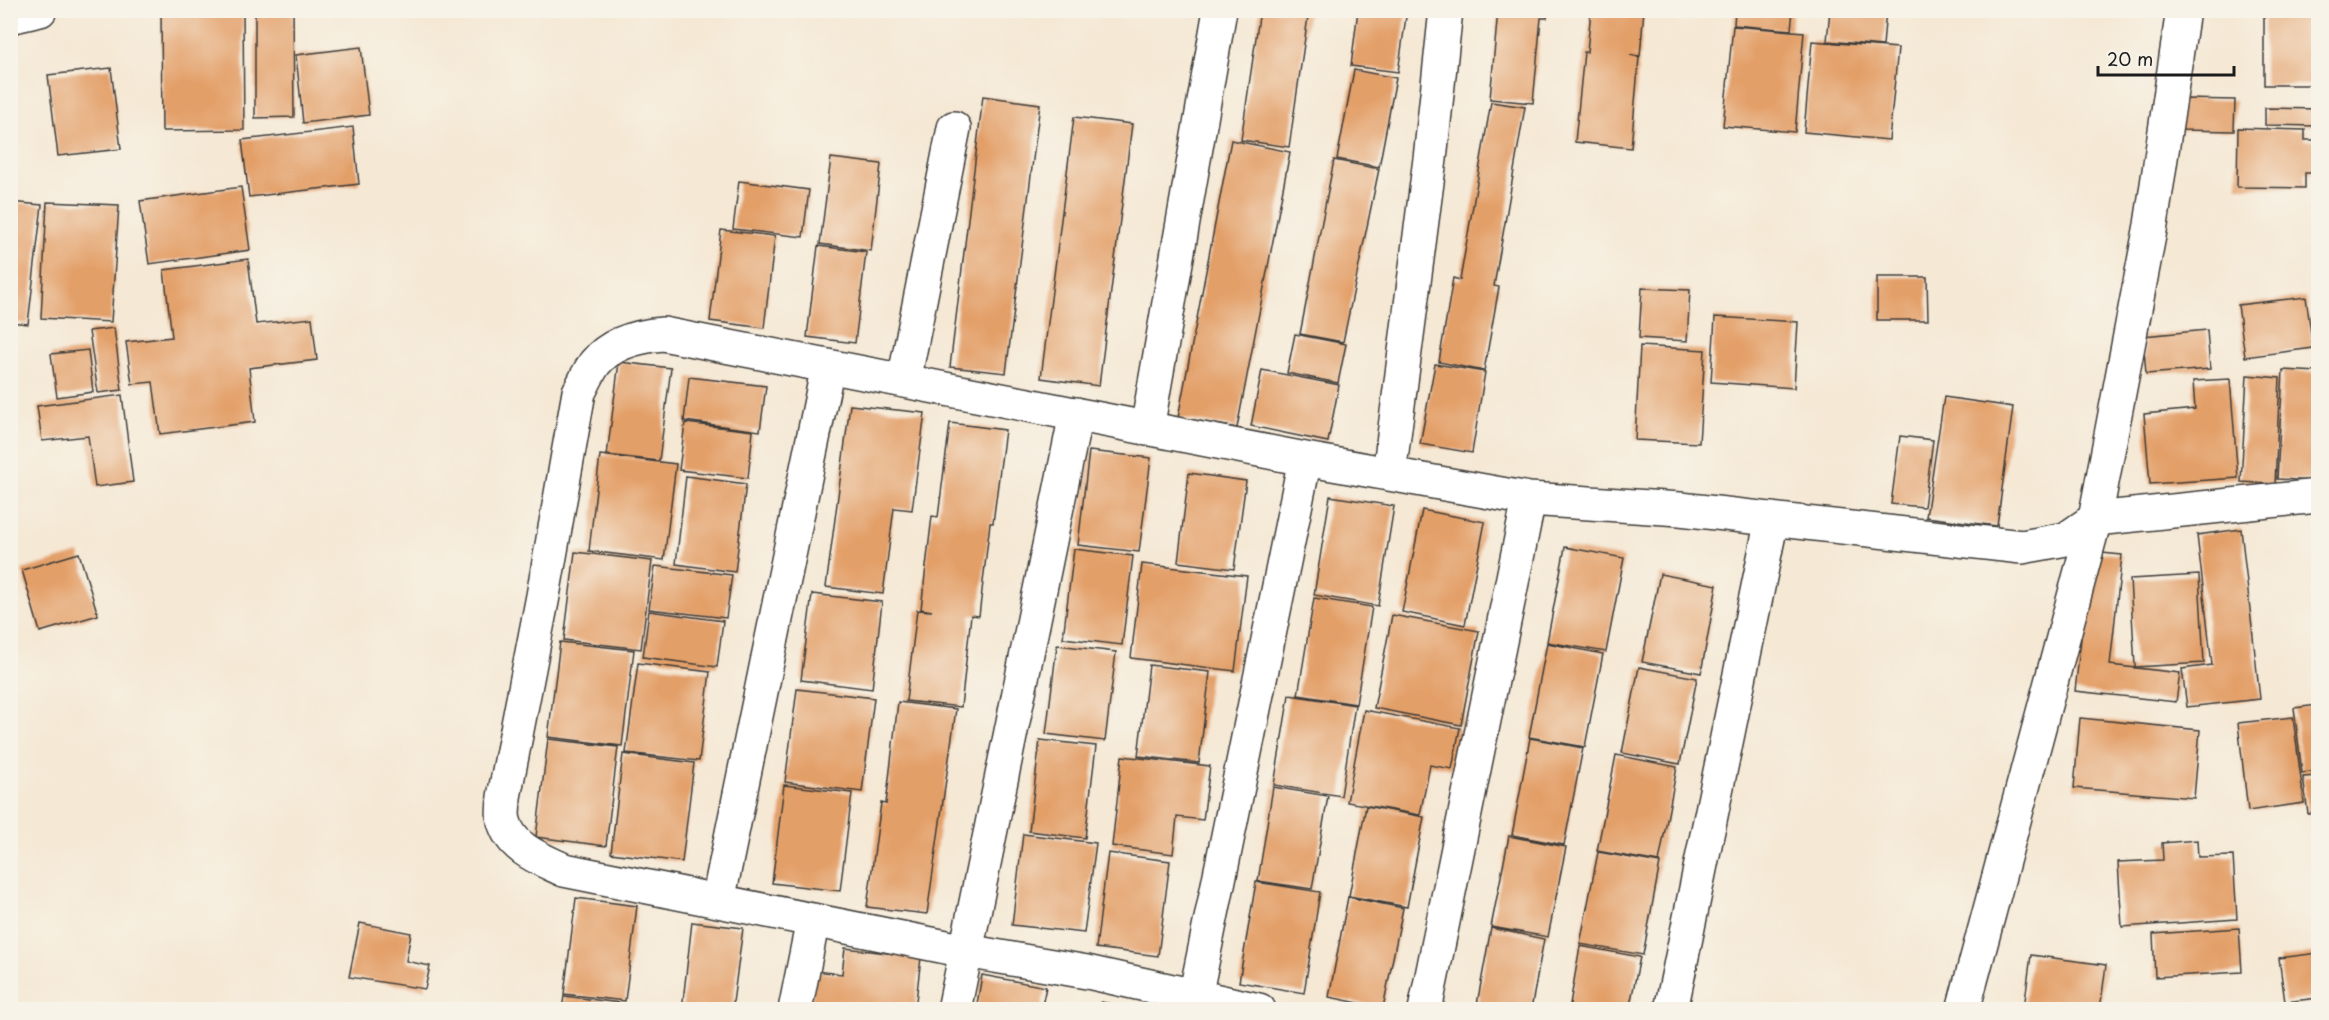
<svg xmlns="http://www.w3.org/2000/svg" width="2329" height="1020" font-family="'Playpen Sans',sans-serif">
	<rect width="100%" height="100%" fill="#f7f3e8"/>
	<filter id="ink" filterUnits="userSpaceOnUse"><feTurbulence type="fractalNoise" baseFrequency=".0167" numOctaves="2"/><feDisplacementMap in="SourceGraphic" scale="12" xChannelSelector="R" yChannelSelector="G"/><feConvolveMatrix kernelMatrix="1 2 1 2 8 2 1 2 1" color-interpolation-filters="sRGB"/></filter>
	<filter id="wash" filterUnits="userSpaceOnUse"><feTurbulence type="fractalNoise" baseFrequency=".008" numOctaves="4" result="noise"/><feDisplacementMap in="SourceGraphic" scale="24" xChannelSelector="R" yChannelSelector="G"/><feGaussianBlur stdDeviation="1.35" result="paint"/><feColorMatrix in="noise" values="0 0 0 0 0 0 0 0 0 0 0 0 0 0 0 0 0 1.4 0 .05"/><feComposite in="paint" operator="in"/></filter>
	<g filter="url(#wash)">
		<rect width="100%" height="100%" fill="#f5e8d4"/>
		<g id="blocks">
			<path fill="#e39f67" d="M 161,10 L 243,10 L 244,130 L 162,131 Z
				M 255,10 L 293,10 L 294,117 L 255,118 Z
				M 1260,10 L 1309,10 L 1289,147 L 1241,140 Z
				M 1358,10 L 1407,10 L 1398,72 L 1351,66 Z
				M 1498,10 L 1548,10 L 1547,18 L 1541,18 L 1533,103 L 1490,99 Z
				M 1591,10 L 1644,10 L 1640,56 L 1630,55 L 1639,57 L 1631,148 L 1575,142 L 1584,52 L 1587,52 Z
				M 1735,10 L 1793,10 L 1791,30 L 1734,25 Z
				M 1830,10 L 1886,10 L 1883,46 L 1827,41 Z
				M 2264,15 L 2318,16 L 2318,85 L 2264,85 Z
				M 1733,26 L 1804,32 L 1795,132 L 1723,126 Z
				M 1812,41 L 1898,48 L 1889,140 L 1804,132 Z
				M 361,47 L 369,115 L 303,123 L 296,55 Z
				M 111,68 L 121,149 L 58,156 L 48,75 Z
				M 1354,70 L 1396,78 L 1379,167 L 1337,159 Z
				M 983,96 L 1040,104 L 1006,373 L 950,367 Z
				M 2182,99 L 2235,100 L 2234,131 L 2180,130 Z
				M 1491,102 L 1525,107 L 1494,286 L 1499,287 L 1484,371 L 1439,362 L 1453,278 L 1460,280 Z
				M 2265,108 L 2318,109 L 2318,126 L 2265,125 Z
				M 1074,117 L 1132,124 L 1099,386 L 1041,378 Z
				M 353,127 L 359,184 L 249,197 L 242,140 Z
				M 2238,128 L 2305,130 L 2305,140 L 2318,140 L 2318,173 L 2305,173 L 2305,188 L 2237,187 Z
				M 1231,140 L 1290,152 L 1237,428 L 1178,418 Z
				M 831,158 L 881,164 L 871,251 L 820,244 Z
				M 1334,160 L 1379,169 L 1343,342 L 1300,334 Z
				M 739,181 L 809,190 L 803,237 L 733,229 Z
				M 241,187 L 250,250 L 149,264 L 140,201 Z
				M 10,202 L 42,205 L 28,324 L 10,322 Z
				M 47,202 L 119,205 L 111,322 L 41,318 Z
				M 721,230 L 775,236 L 764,328 L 710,321 Z
				M 818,246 L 866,252 L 855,343 L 807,337 Z
				M 248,259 L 256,324 L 312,318 L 317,360 L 249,368 L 255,422 L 160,434 L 153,382 L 132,384 L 126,342 L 172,337 L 164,270 Z
				M 1877,277 L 1927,277 L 1928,320 L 1877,320 Z
				M 1642,288 L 1690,290 L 1687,341 L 1639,338 Z
				M 2306,297 L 2313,348 L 2245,357 L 2238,305 Z
				M 1715,317 L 1798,322 L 1794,388 L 1711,382 Z
				M 114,328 L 122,390 L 98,393 L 89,331 Z
				M 2207,330 L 2210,369 L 2146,374 L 2143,336 Z
				M 1295,334 L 1346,344 L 1338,383 L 1287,373 Z
				M 1640,346 L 1705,350 L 1699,443 L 1635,440 Z
				M 88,350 L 93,392 L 57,397 L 51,354 Z
				M 619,362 L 671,368 L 659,461 L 607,455 Z
				M 1435,364 L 1485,372 L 1472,453 L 1420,444 Z
				M 1262,370 L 1339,385 L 1328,442 L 1251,426 Z
				M 2283,370 L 2318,372 L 2318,454 L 2316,454 L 2315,481 L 2277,479 Z
				M 2247,375 L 2280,378 L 2275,484 L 2241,482 Z
				M 689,377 L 766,386 L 760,431 L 684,421 Z
				M 2230,379 L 2238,478 L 2150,484 L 2144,414 L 2195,409 L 2193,381 Z
				M 122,395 L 133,482 L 95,487 L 88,436 L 42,441 L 37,406 Z
				M 1944,397 L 2013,407 L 1997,526 L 1926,517 Z
				M 850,405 L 925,413 L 912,510 L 894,508 L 883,594 L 826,587 Z
				M 685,423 L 753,431 L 748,478 L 679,470 Z
				M 950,423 L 1005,430 L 993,523 L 990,523 L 979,616 L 971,615 L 961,707 L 906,701 L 917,610 L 932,611 L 921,609 L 932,516 L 938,517 Z
				M 1900,436 L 1933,440 L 1924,507 L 1891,504 Z
				M 1089,451 L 1151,458 L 1139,552 L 1078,545 Z
				M 600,455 L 676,464 L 664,560 L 589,551 Z
				M 1189,473 L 1246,481 L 1234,569 L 1178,562 Z
				M 686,476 L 746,484 L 735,572 L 676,564 Z
				M 1330,496 L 1394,506 L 1378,606 L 1314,595 Z
				M 1422,510 L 1485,522 L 1465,625 L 1402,612 Z
				M 2241,529 L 2260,699 L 2187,707 L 2182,669 L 2212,665 L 2197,535 Z
				M 1565,547 L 1624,558 L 1606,652 L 1547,642 Z
				M 1074,549 L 1133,556 L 1122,645 L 1063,638 Z
				M 575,552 L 652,561 L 641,649 L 564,640 Z
				M 2091,552 L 2122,555 L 2110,665 L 2180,673 L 2176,702 L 2075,691 Z
				M 79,553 L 98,615 L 40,632 L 22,570 Z
				M 1142,564 L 1247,576 L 1235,671 L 1131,658 Z
				M 655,566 L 732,575 L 726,618 L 649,609 Z
				M 1660,574 L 1717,585 L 1701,673 L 1642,662 Z
				M 2199,575 L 2204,663 L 2135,667 L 2130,579 Z
				M 812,594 L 882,602 L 872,689 L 801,680 Z
				M 1314,598 L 1372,607 L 1356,704 L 1298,695 Z
				M 649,611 L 723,621 L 717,667 L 643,657 Z
				M 1392,615 L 1479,631 L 1461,725 L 1374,708 Z
				M 560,642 L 634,650 L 622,746 L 548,737 Z
				M 1547,643 L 1603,654 L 1585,747 L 1529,737 Z
				M 1057,645 L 1116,652 L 1105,741 L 1046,734 Z
				M 638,663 L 710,672 L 699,761 L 626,753 Z
				M 1149,665 L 1210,672 L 1199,763 L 1138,756 Z
				M 1639,667 L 1697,678 L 1680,764 L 1622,753 Z
				M 797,689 L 874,698 L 862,792 L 785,782 Z
				M 1289,695 L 1355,705 L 1341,796 L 1274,785 Z
				M 898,702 L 956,709 L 927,914 L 867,907 L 881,803 L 886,804 Z
				M 2318,705 L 2318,771 L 2302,773 L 2294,708 Z
				M 1364,710 L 1460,728 L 1452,769 L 1430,765 L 1420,815 L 1347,802 Z
				M 2293,717 L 2304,803 L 2248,811 L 2238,723 Z
				M 2080,718 L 2200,730 L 2194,798 L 2074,788 Z
				M 1530,738 L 1583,748 L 1564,845 L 1512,835 Z
				M 548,739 L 618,747 L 606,846 L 536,837 Z
				M 1040,740 L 1096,746 L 1085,838 L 1029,831 Z
				M 623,754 L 694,763 L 682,862 L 611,853 Z
				M 1616,755 L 1677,767 L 1659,862 L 1597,851 Z
				M 1122,756 L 1210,766 L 1203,820 L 1177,817 L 1173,854 L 1112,846 Z
				M 2318,776 L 2318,812 L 2308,814 L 2303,777 Z
				M 784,785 L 852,793 L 840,891 L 772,883 Z
				M 1273,787 L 1328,796 L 1312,889 L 1258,881 Z
				M 1366,806 L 1424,817 L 1407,907 L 1349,896 Z
				M 1023,834 L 1096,843 L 1084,933 L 1012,925 Z
				M 1509,836 L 1566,847 L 1548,937 L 1491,927 Z
				M 2197,840 L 2198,857 L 2233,856 L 2237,919 L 2122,927 L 2118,862 L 2163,860 L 2162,843 Z
				M 1598,852 L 1660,863 L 1643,955 L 1580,944 Z
				M 1108,853 L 1170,861 L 1158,956 L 1096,948 Z
				M 1256,882 L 1320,892 L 1304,993 L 1239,982 Z
				M 1348,897 L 1403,908 L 1383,1008 L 1329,997 Z
				M 576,898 L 637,906 L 625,1001 L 564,994 Z
				M 692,922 L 743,928 L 732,1010 L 682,1010 Z
				M 360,923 L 411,933 L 406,961 L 430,966 L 425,989 L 349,977 Z
				M 1491,928 L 1544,939 L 1531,1010 L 1476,1010 Z
				M 2239,928 L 2242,972 L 2155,977 L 2153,934 Z
				M 1580,946 L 1640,957 L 1629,1010 L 1569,1010 Z
				M 845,948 L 921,957 L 915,1010 L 880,1007 L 879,1010 L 810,1010 L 815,971 L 842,974 Z
				M 2318,953 L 2318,998 L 2285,1002 L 2279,958 Z
				M 2031,955 L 2106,965 L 2100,1010 L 2024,1008 Z
				M 982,975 L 1046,987 L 1041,1010 L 976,1010 Z
				M 564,996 L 620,1003 L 619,1010 L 562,1010 Z
				M 1101,1002 L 1132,1008 L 1131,1010 L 1100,1010 Z"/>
		</g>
	</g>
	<g filter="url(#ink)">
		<use href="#blocks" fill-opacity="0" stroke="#3d3b38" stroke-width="1.5"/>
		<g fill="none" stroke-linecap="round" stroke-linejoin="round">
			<defs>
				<path id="minor" d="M 10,17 L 40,10
					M 904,381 L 954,128
					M 1147,429 L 1220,10
					M 1389,474 L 1430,159 L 1446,10
					M 718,901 L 828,366
					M 1195,997 L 1305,459
					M 795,1010 L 813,920
					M 954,1010 L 1076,414
					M 1259,1010 L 1087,972 L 966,951 L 564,870 C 541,859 511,849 504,821 C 502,814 504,805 504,797 L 543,596 L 579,392 C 584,383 589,371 595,363 C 611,343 639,336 663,334 L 1305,459 L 1529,499 L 1680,509 L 2022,547 L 2066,539 L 2095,519 L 2318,496
					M 1425,1010 L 1529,499
					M 1671,1010 L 1772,519"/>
				<path id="tertiary" d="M 1963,1010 L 2095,519 L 2151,225 L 2183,10"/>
			</defs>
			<use href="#minor" stroke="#3d3b38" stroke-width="36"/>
			<use href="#tertiary" stroke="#3d3b38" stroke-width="36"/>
			<use href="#minor" stroke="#fff" stroke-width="33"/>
			<use href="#tertiary" stroke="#fff" stroke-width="33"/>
		</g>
	</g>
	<rect width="2329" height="1020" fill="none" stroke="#f7f3e8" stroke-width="36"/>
	<path d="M2098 66v9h136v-9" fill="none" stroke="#1c1c1c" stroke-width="3"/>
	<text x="2107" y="66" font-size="18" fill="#1c1c1c" stroke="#f7f3e8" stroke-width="4.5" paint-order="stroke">20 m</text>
</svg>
